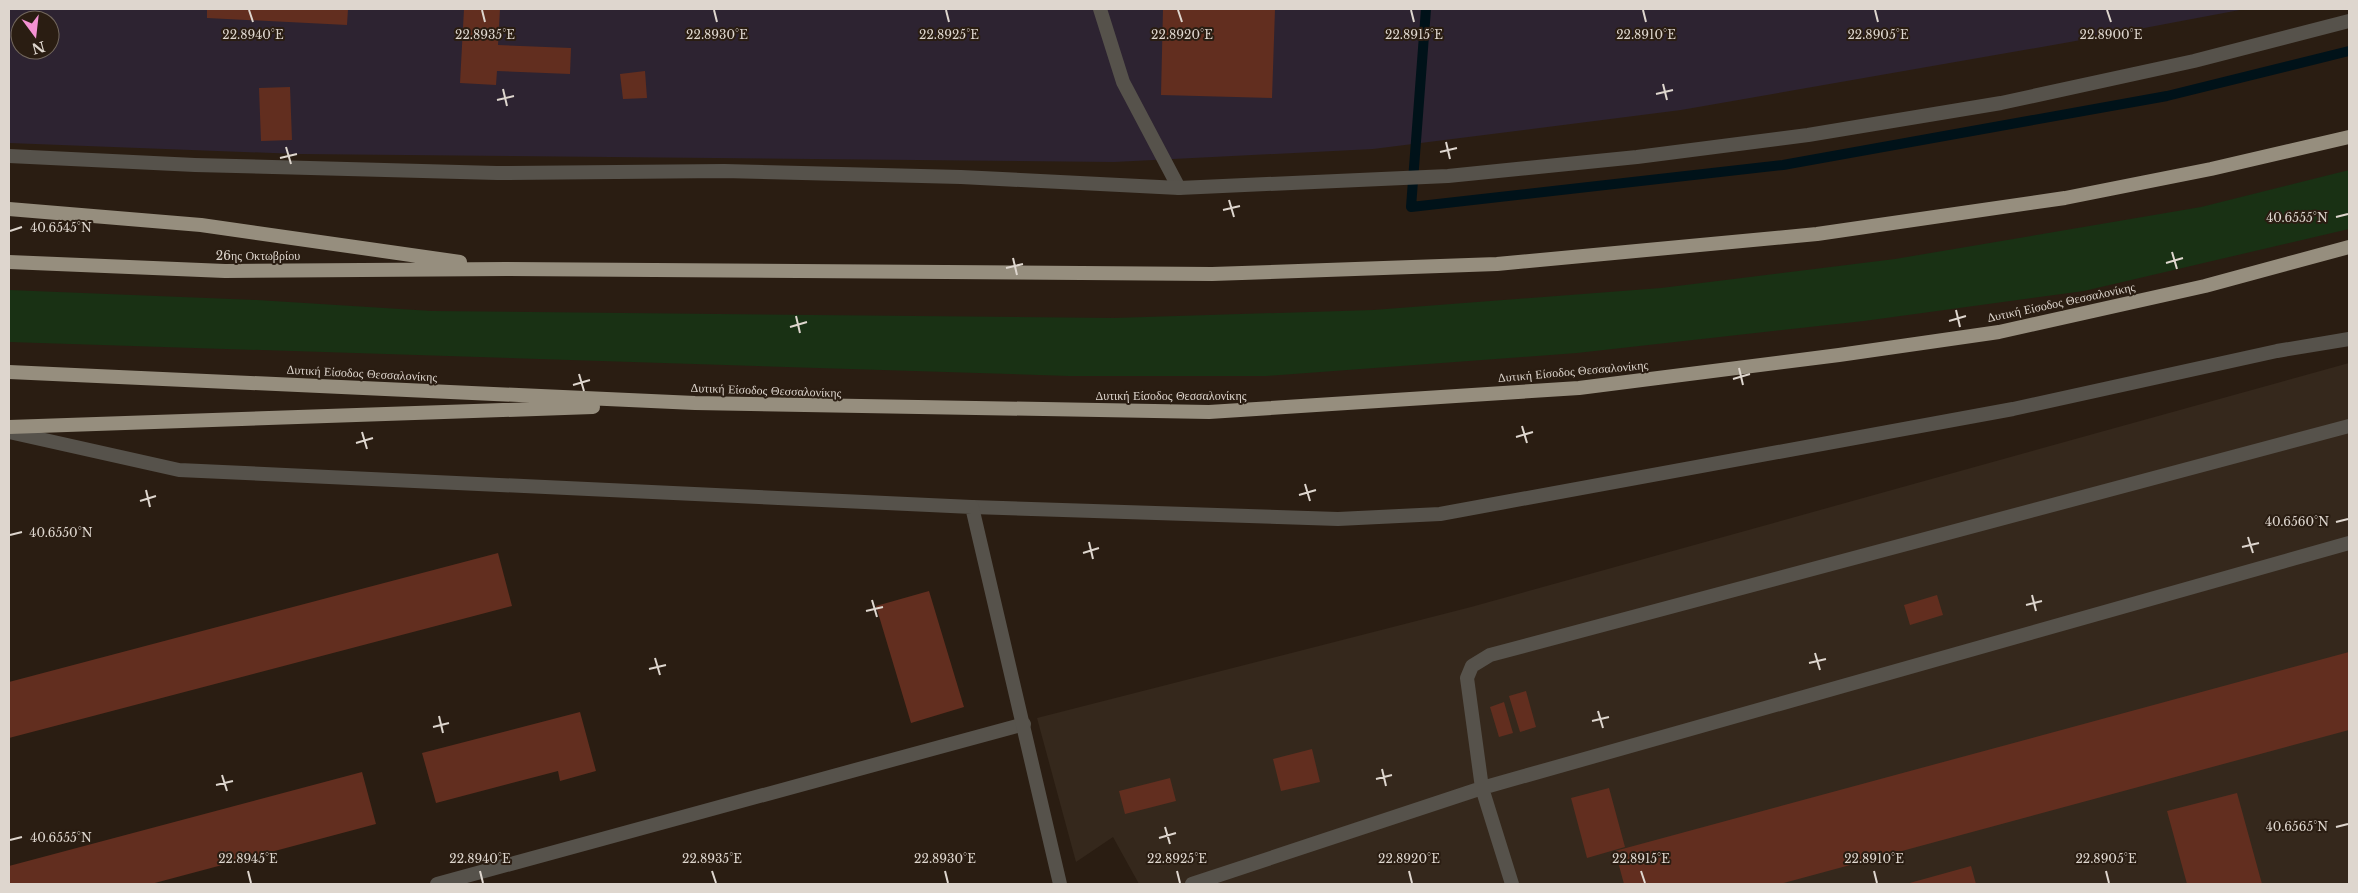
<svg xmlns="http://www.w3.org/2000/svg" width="2358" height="893" font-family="'Libre Baskerville',serif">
	<rect width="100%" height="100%" fill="#2a1d12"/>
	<path fill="#35281c" d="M 2349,363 L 2349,884 L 1139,884 L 1113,837 L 1076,862 L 1037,718 L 1471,607 Z"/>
	<path fill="#2d2331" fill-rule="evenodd" d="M 9,9 L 2245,9 L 2070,42 L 1681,110 L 1373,149 L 1114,162 L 298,154 L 9,143 ZM 20,20 L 50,20 L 50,50 L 20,50 Z"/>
	<path fill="#193114" d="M 2349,170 L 2349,229 L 2084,291 L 1864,321 L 1577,353 L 1266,376 L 1069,376 L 9,342 L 9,290 L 257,300 L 432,311 L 1114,318 L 1373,310 L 1661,288 L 1895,259 L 2201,207 Z"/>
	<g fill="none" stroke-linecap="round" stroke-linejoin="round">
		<path stroke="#001219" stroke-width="10" d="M 1426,9 L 1411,207 L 1783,165 L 2167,96 L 2349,51"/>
	</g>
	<path fill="#622e1f" d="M 207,9 L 348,9 L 347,25 L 207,18 Z
		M 464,9 L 500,9 L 498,45 L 571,48 L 570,74 L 497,71 L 496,85 L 460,83 Z
		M 1163,9 L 1275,9 L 1272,98 L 1161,95 Z
		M 645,71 L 647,98 L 623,99 L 620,74 Z
		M 290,87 L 292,140 L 261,141 L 259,88 Z
		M 498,553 L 512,606 L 9,738 L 9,682 Z
		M 929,591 L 964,707 L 911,723 L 876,606 Z
		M 1937,595 L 1943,615 L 1910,625 L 1904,605 Z
		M 2349,652 L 2349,730 L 1780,884 L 1624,884 L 1615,851 Z
		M 1526,691 L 1536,727 L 1520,732 L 1509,696 Z
		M 1504,702 L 1513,733 L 1499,737 L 1490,707 Z
		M 580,712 L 596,771 L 560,781 L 558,771 L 436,803 L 422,753 Z
		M 1312,749 L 1320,782 L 1281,791 L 1273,759 Z
		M 362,772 L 376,824 L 151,884 L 9,884 L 9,866 Z
		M 1170,778 L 1176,801 L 1125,814 L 1119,791 Z
		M 1609,788 L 1625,847 L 1587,858 L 1571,798 Z
		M 2237,793 L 2262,884 L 2187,884 L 2167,811 Z
		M 1971,866 L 1976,884 L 1906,884 Z"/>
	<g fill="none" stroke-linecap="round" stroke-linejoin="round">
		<path stroke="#56524b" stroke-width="14" d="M 1100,9 L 1123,82 L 1179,188
			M 1192,884 L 1482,788 L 2349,543
			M 1512,884 L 1482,788 L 1467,678 L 1472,666 L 1490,655 L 2349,426"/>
		<path stroke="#56524b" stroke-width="14" d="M 9,156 L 195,165 L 497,173 L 724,171 L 961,177 L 1179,188 L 1448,176 L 1637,157 L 1808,135 L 2001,103 L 2194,61 L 2349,21
			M 972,507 L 1338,519 L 1440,514 L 2013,409 L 2277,351 L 2349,339
			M 437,884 L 1024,724"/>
		<path stroke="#56524b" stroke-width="14" d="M 9,432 L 179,470 L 972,507 L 1060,884"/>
		<path stroke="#968e7e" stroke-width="14" d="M 9,209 L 201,225 L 460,262
			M 9,262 L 225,271 L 507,269 L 1212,274 L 1497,264 L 1817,234 L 2065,198 L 2211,169 L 2349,137
			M 9,372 L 695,403 L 1209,412 L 1579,388 L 1839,355 L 1999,332 L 2205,286 L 2349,247
			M 9,427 L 593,407"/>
	</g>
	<path fill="none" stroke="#ded6ce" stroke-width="2" d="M 249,10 L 253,22M 482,10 L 485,22M 714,10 L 717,22M 946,10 L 949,22M 1178,10 L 1182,22M 1411,10 L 1414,22M 1643,10 L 1646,22M 1875,10 L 1878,22M 2107,10 L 2111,22M 1663,84 L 1667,100M 503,89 L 507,106M 1656,94 L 1673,90M 497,100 L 514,96M 1446,142 L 1450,159M 286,147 L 291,164M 1440,152 L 1457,148M 280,158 L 297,154M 1229,200 L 1234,217M 1223,210 L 1240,206M 2336,217 L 2348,214M 10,231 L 22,227M 2172,252 L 2177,269M 1013,258 L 1017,275M 2166,263 L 2183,258M 1006,268 L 1023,264M 1956,310 L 1960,327M 796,316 L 800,333M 1949,321 L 1966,316M 790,327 L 807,322M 1739,368 L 1743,385M 579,374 L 584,391M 1733,379 L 1750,374M 573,385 L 590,380M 1522,426 L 1527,443M 362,432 L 367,449M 1516,437 L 1533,432M 356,443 L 373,438M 1305,484 L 1310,501M 146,490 L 150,507M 1299,495 L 1316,490M 140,501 L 156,496M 2336,522 L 2348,519M 10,535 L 22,532M 2248,537 L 2253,553M 1089,542 L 1093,559M 2242,547 L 2259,543M 1083,553 L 1099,548M 2032,595 L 2036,611M 872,600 L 877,617M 2026,605 L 2042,601M 866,611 L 883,607M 1815,653 L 1820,670M 655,658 L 660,675M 1809,663 L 1826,659M 649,669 L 666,665M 1598,711 L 1603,728M 439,716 L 443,733M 1592,721 L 1609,717M 433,727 L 449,723M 1382,769 L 1386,786M 222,775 L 227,791M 1376,779 L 1392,775M 216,785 L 233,781M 1165,827 L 1170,844M 2336,827 L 2348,824M 1159,838 L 1176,833M 10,840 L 22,837M 248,871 L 251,883M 480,871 L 483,883M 712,871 L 716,883M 945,871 L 948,883M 1177,871 L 1180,883M 1409,871 L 1412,883M 1641,871 L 1645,883M 1874,871 L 1877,883M 2106,871 L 2109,883"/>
	<g text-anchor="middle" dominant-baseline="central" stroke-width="4" stroke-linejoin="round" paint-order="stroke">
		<g font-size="12" fill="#ded6ce" stroke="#2a1d12">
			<text x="258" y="255">26ης Οκτωβρίου</text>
			<text transform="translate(2061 302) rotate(-12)">Δυτική Είσοδος Θεσσαλονίκης</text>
			<text transform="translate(1573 371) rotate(-5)">Δυτική Είσοδος Θεσσαλονίκης</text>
			<text transform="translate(362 373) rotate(3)">Δυτική Είσοδος Θεσσαλονίκης</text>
			<text transform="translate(766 390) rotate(2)">Δυτική Είσοδος Θεσσαλονίκης</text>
			<text x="1171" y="395">Δυτική Είσοδος Θεσσαλονίκης</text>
		</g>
	</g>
	<g font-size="12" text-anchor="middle" fill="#ded6ce" stroke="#2a1d12" stroke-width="4" stroke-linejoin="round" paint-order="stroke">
		<text x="253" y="39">22.8940°E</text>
		<text x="485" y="39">22.8935°E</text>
		<text x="717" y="39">22.8930°E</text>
		<text x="949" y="39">22.8925°E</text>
		<text x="1182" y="39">22.8920°E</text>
		<text x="1414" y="39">22.8915°E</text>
		<text x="1646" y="39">22.8910°E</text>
		<text x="1878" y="39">22.8905°E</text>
		<text x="2111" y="39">22.8900°E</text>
		<text x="2297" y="222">40.6555°N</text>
		<text x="61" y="232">40.6545°N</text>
		<text x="2297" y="526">40.6560°N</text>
		<text x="61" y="537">40.6550°N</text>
		<text x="2297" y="831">40.6565°N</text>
		<text x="61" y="842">40.6555°N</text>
		<text x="248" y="863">22.8945°E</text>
		<text x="480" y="863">22.8940°E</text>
		<text x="712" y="863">22.8935°E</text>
		<text x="945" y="863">22.8930°E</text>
		<text x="1177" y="863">22.8925°E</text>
		<text x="1409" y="863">22.8920°E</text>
		<text x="1641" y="863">22.8915°E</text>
		<text x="1874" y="863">22.8910°E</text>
		<text x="2106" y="863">22.8905°E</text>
	</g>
	<rect width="2358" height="893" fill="none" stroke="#ded6ce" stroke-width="20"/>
	<g transform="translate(35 35) rotate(165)"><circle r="24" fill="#2a1d12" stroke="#72675d"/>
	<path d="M0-4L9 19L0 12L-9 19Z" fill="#f491d3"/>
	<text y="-8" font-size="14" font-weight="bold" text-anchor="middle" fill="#ded6ce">N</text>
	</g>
</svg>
